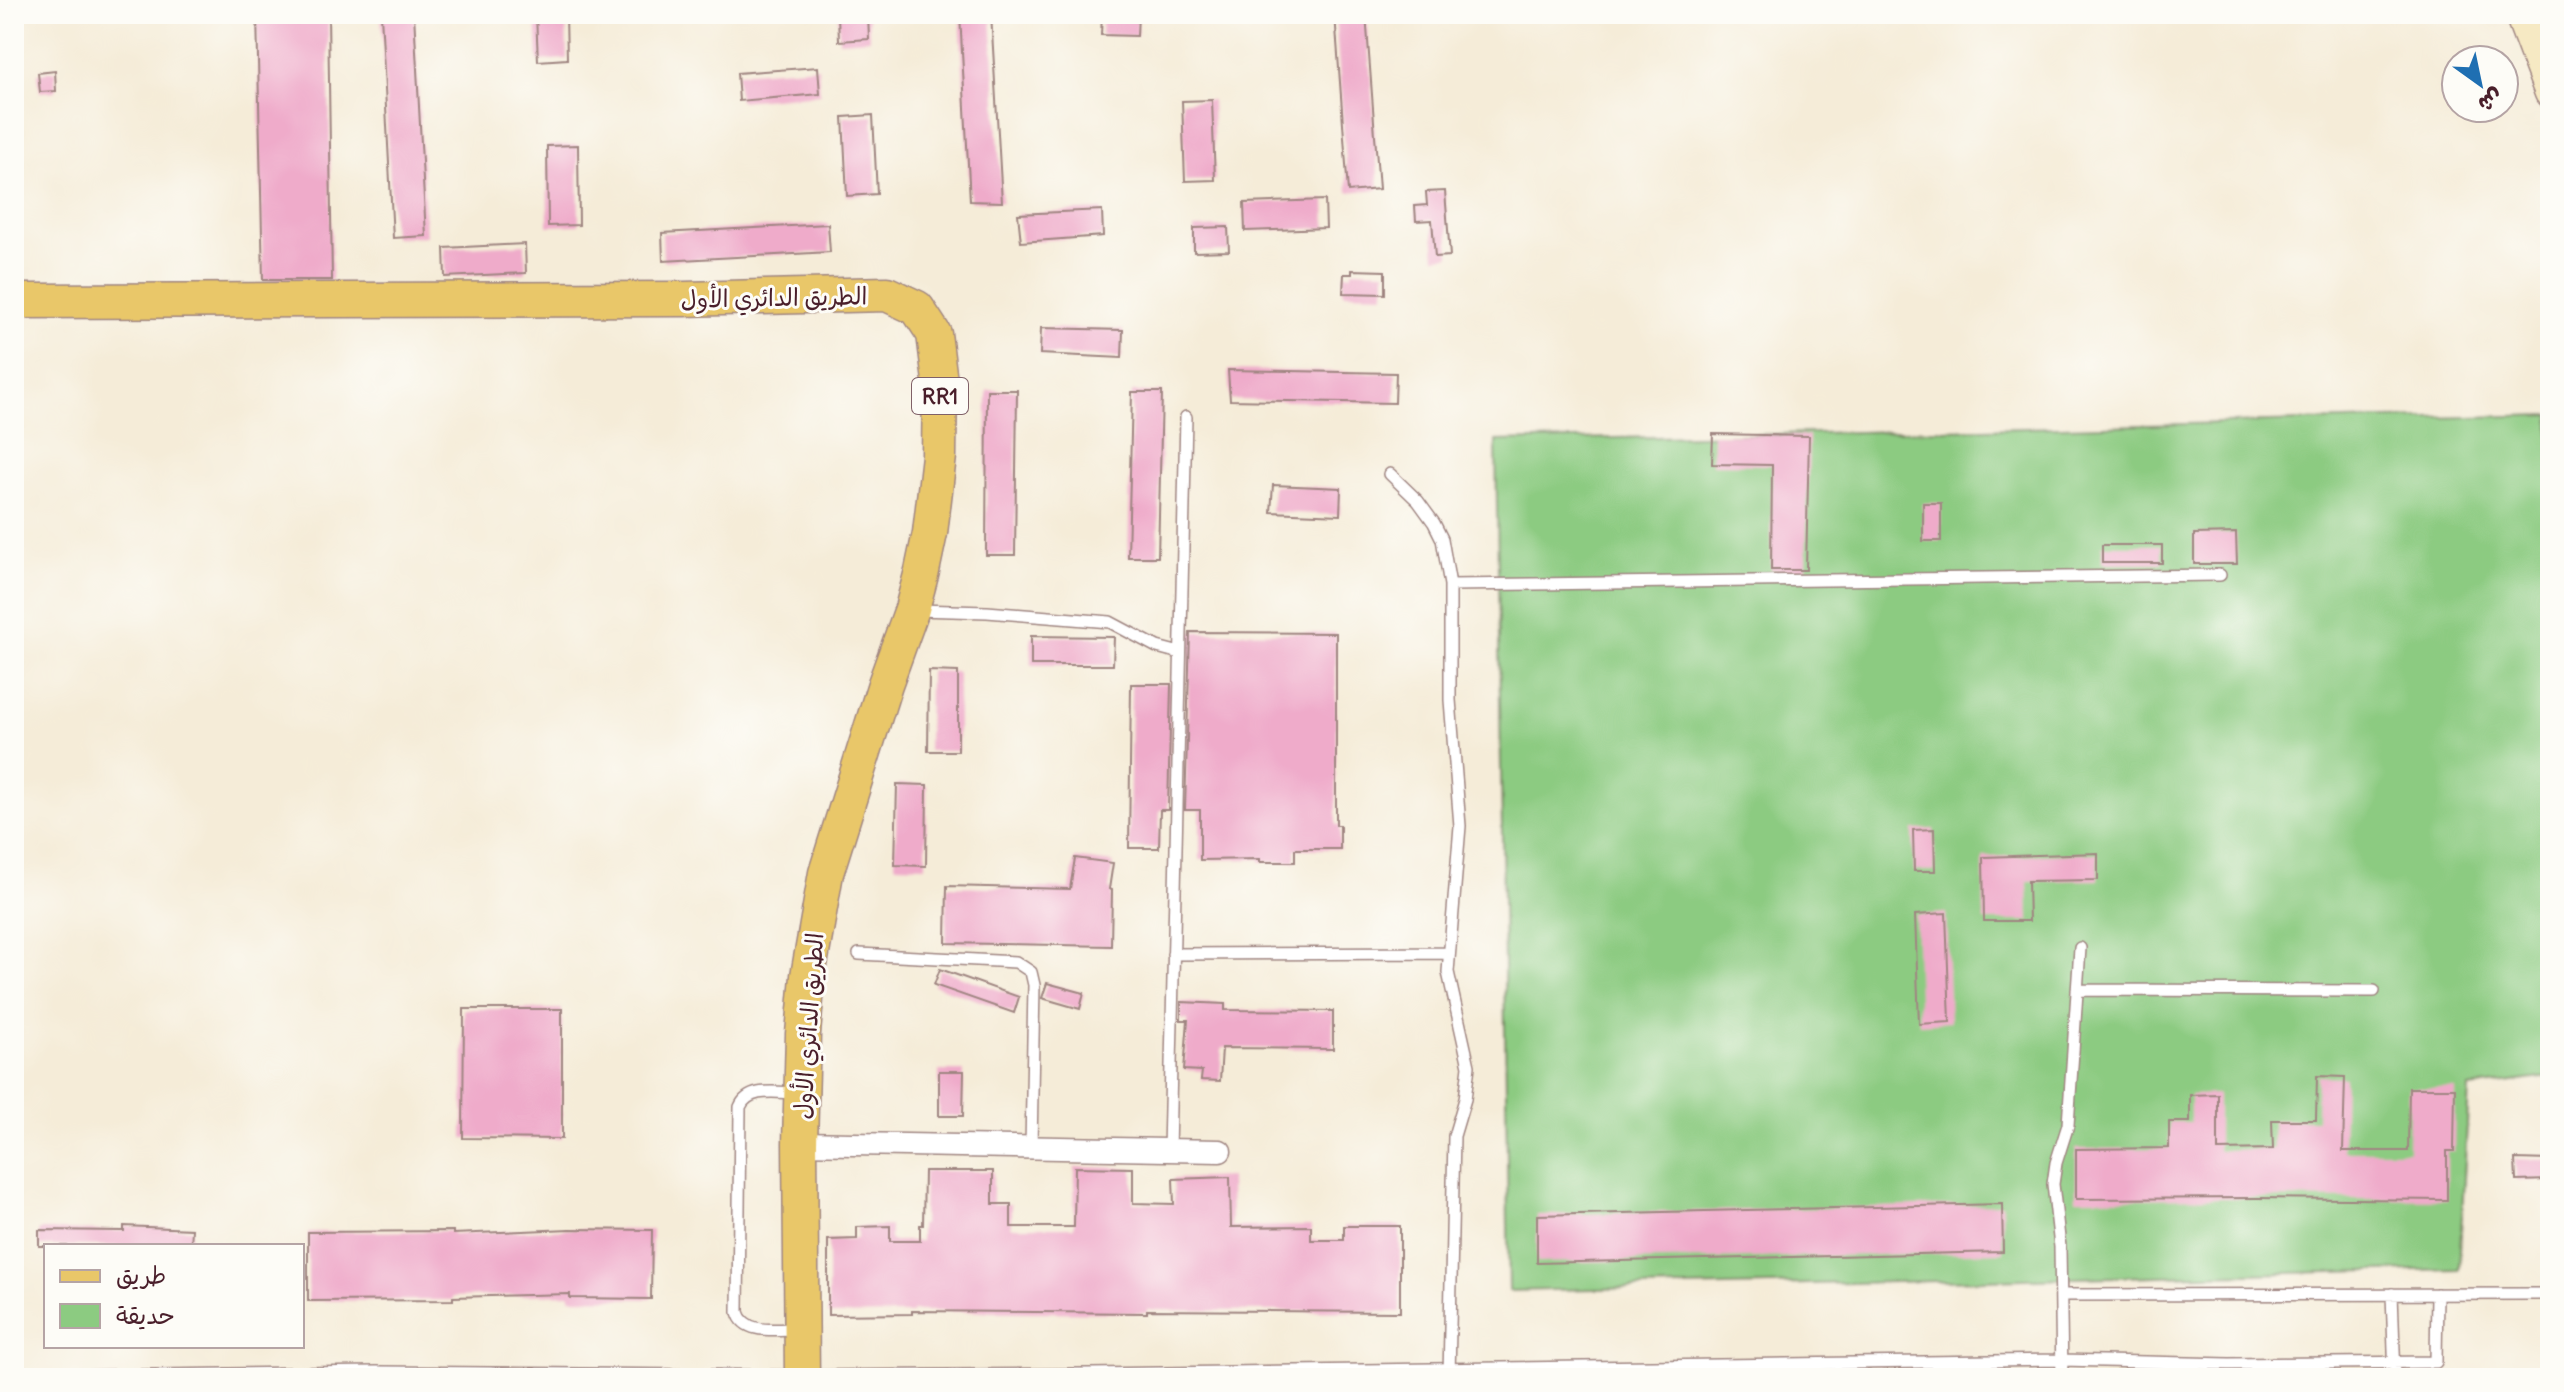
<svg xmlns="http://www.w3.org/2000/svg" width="2564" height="1392" font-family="Delius,'Playpen Sans Arabic',sans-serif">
	<rect width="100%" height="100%" fill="#fdfcf7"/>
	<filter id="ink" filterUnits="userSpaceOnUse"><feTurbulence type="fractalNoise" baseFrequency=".0125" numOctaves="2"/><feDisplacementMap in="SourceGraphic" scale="16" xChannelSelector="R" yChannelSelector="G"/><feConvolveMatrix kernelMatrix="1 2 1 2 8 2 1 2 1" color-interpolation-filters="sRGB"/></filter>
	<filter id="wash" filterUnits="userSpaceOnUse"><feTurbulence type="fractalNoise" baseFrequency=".006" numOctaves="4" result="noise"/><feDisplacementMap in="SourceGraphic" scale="32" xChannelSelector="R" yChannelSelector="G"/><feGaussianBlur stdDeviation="1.8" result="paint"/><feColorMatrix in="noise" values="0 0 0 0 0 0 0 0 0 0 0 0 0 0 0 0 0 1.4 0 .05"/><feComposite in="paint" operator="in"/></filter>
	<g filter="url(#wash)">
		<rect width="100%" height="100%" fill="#f5ecd8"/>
		<path fill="#8ccb81" stroke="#6b7556" stroke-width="2" d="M 2550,415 L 2550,1077 L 2469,1088 L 2459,1269 L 1509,1291 L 1496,441 Z"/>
		<g id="blocks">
			<path fill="#efabca" d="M 257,14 L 328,14 L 332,280 L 263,280 Z
				M 381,14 L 414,14 L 426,236 L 393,238 Z
				M 536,14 L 566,14 L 567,59 L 538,61 Z
				M 838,14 L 868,14 L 869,39 L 839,41 Z
				M 960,14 L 991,14 L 1002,202 L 970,201 Z
				M 1102,14 L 1138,14 L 1137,36 L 1101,35 Z
				M 1335,14 L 1366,14 L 1379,189 L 1348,192 Z
				M 818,67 L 820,94 L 739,101 L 737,73 Z
				M 55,71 L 56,91 L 40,92 L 38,73 Z
				M 1212,100 L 1215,180 L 1185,181 L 1182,101 Z
				M 873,115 L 877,194 L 847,196 L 843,117 Z
				M 578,145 L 579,225 L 548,226 L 547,146 Z
				M 1445,191 L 1450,256 L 1435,257 L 1432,220 L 1416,221 L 1415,206 L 1427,205 L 1426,192 Z
				M 1325,200 L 1326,228 L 1245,231 L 1244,203 Z
				M 1102,210 L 1103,236 L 1021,242 L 1018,214 Z
				M 828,224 L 830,252 L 663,261 L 662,233 Z
				M 1228,227 L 1229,251 L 1194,252 L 1194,228 Z
				M 525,244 L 526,273 L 445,277 L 444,248 Z
				M 1352,270 L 1385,271 L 1385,294 L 1343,293 L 1344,274 L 1352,274 Z
				M 1041,328 L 1123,330 L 1122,358 L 1040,354 Z
				M 1228,370 L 1396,373 L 1395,403 L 1230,400 Z
				M 987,390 L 1017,390 L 1015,555 L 986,555 Z
				M 1132,392 L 1162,392 L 1158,557 L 1128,557 Z
				M 1713,434 L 1809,436 L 1806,570 L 1771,570 L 1772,465 L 1712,464 Z
				M 1273,485 L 1341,488 L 1340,515 L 1271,512 Z
				M 1923,503 L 1941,503 L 1941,541 L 1923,541 Z
				M 2236,533 L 2237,564 L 2194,564 L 2194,534 Z
				M 2102,545 L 2162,545 L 2162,563 L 2102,563 Z
				M 1190,632 L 1336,633 L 1336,825 L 1340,825 L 1340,849 L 1295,849 L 1295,862 L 1260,862 L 1260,859 L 1200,860 L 1200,810 L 1185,810 Z
				M 1031,636 L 1114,637 L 1113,665 L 1031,665 Z
				M 929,671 L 958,672 L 958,751 L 928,751 Z
				M 1131,684 L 1171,684 L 1168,810 L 1160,810 L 1159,848 L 1129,848 Z
				M 897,784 L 927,785 L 926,866 L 895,865 Z
				M 1934,829 L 1935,871 L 1914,871 L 1913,830 Z
				M 2098,853 L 2098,880 L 2028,881 L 2029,921 L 1984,921 L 1983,857 Z
				M 1075,858 L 1113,863 L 1109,889 L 1112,890 L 1111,946 L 946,943 L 947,886 L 1070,889 Z
				M 1946,913 L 1950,1022 L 1919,1024 L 1915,915 Z
				M 940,969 L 1019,997 L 1014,1013 L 934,985 Z
				M 1047,983 L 1084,993 L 1080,1009 L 1042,998 Z
				M 1181,1002 L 1225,1004 L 1225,1010 L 1333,1011 L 1333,1049 L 1222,1048 L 1220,1081 L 1201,1080 L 1202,1071 L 1184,1070 L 1188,1020 L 1181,1020 Z
				M 464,1009 L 562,1009 L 562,1139 L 463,1138 Z
				M 939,1071 L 964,1071 L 963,1116 L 939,1116 Z
				M 2317,1076 L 2345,1077 L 2343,1151 L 2408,1151 L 2409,1088 L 2455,1088 L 2454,1151 L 2447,1151 L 2447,1200 L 2258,1198 L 2076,1199 L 2076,1149 L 2169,1148 L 2169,1122 L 2190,1122 L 2190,1095 L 2218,1094 L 2218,1150 L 2273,1149 L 2272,1120 L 2316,1120 Z
				M 2515,1159 L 2550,1160 L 2550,1180 L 2516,1181 Z
				M 1075,1167 L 1133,1168 L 1133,1203 L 1174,1204 L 1173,1179 L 1230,1177 L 1231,1227 L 1311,1226 L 1311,1240 L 1344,1240 L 1344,1226 L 1400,1226 L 1400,1312 L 1147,1310 L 1147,1313 L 912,1311 L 912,1314 L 828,1315 L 828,1240 L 857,1239 L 857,1227 L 890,1226 L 890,1241 L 920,1241 L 920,1225 L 923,1225 L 924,1171 L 993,1171 L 993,1204 L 1011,1204 L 1011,1227 L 1074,1227 Z
				M 2002,1204 L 2003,1252 L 1537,1263 L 1537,1215 Z
				M 124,1226 L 192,1229 L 191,1246 L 39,1246 L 39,1230 L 124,1231 Z
				M 570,1229 L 652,1230 L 651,1299 L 570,1298 L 570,1294 L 453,1297 L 453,1300 L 308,1301 L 308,1232 L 453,1231 L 453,1234 Z"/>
		</g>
	</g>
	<g filter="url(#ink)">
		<use href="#blocks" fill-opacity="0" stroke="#a08682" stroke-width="2"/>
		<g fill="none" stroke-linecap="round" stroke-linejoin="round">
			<defs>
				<path id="service" d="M 1390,474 L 1418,501 L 1434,523 L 1442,539 L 1450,585 L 1450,700 L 1460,826 L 1448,972 L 1469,1066 L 1465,1099 L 1454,1136 L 1449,1377
					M 1450,585 L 2220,575
					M 917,610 L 987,612 L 1110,622 L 1157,647 L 1180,653
					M 859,954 L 1016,962 L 1031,972 L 1034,985 L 1031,1148
					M 1173,954 L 1449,953
					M 2077,990 L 2374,991
					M 1169,1151 L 1186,417
					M 2392,1294 L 2395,1378
					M 2061,1295 L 2550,1294
					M 796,1329 C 777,1329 744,1335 738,1312 L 740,1107 C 749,1086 778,1093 797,1093
					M 14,1377 L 377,1372 L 802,1376 L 1092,1374 L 2062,1360 L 2229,1364 L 2436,1362 L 2437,1294
					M 2062,1378 L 2060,1247 L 2053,1184 L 2056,1163 L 2068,1125 L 2080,948"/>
				<path id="minor" d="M 800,1143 L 1220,1151"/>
				<path id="secondary" d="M 2520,14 L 2550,93"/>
				<path id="primary" d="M 14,301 L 684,299 L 887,294 L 917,308 L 934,334 L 940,381 L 939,456 L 930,533 L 922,571 L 912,609 L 885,684 L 826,873 L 808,976 L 803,1034 L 800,1143 L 802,1378"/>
			</defs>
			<use href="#service" stroke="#a08682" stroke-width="14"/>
			<use href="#minor" stroke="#a08682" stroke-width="25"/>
			<use href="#secondary" stroke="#a08682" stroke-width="33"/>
			<use href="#primary" stroke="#a08682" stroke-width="37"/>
			<use href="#service" stroke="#fff" stroke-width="11"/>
			<use href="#minor" stroke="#fff" stroke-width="22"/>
			<use href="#secondary" stroke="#f6e9c3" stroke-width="30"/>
			<use href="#primary" stroke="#e9c769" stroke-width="34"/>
		</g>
	</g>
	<g text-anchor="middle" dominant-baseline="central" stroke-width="6" stroke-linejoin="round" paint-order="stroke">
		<rect fill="#fdfcf7" stroke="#806168" stroke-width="2" x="912" y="378" width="56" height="36" rx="6"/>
		<g font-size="22" font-weight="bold" fill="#4a1f2b">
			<text x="940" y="396">RR1</text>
		</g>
		<g font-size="24" fill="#4a1f2b" stroke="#fdfcf7">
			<text transform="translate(774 297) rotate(-1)">الطريق الدائري الأول</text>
			<text transform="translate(808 1026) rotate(-86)">الطريق الدائري الأول</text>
		</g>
	</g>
	<rect width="2564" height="1392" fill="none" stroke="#fdfcf7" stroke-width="48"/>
	<rect x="44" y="1244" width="260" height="104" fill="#fdfcf7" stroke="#b5a4a5" stroke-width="2"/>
	<rect x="60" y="1270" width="40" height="12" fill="#e9c769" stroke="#b5a4a5" stroke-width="2"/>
	<text x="116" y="1284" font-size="24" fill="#4a1f2b">طريق</text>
	<rect x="60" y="1304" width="40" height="24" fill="#8ccb81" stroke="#b5a4a5" stroke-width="2"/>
	<text x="116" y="1324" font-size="24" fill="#4a1f2b">حديقة</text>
	<g transform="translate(2480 84) rotate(147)"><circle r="38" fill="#fdfcf7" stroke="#b5a4a5" stroke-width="2"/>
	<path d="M0-6L14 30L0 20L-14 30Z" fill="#1f6fb2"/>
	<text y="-12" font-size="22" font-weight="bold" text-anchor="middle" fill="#4a1f2b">ش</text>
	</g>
</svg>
